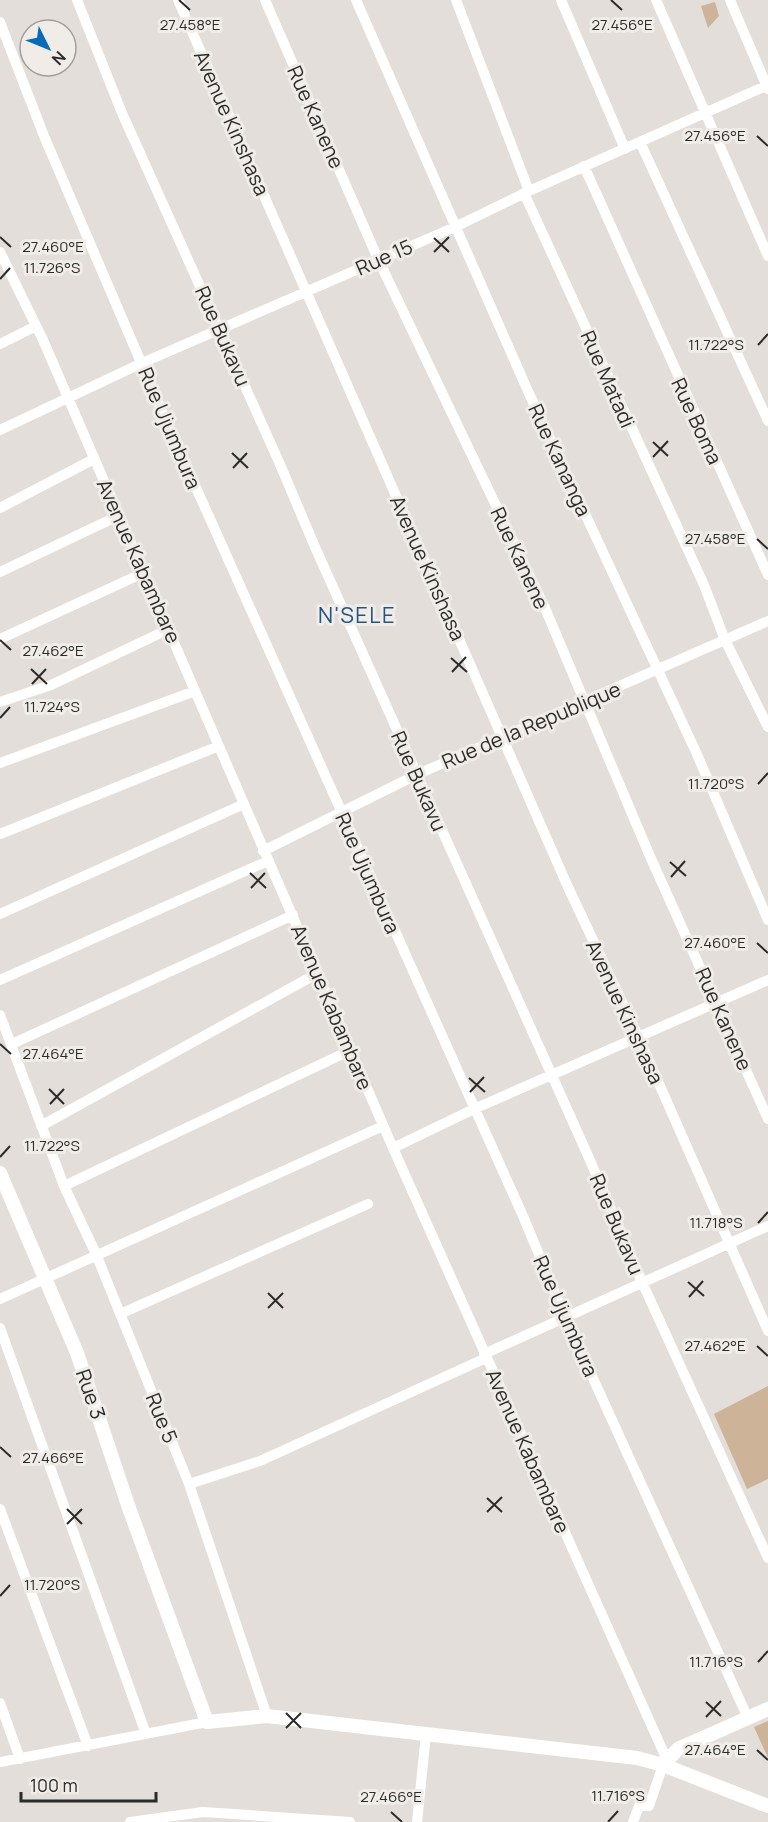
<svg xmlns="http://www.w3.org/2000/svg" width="768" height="1822" font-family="Manrope,sans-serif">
	<rect width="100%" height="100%" fill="#e3ded9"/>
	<path fill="#cdb397" d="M 715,2 L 719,16 L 708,28 L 701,6 Z
		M 768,1386 L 768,1479 L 747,1489 L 714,1414 Z
		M 768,1721 L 768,1758 L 754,1727 Z"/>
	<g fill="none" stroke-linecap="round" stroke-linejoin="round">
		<path stroke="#fff" stroke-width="10" d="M 77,0 L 122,113 L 279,462 L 315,547 L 589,1158 L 642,1282 L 768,1558
			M 178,0 L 568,887 L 638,1036 L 768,1331
			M 265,0 L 378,259 L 545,608 L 649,854 L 768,1119
			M 356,0 L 527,389 L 696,752 L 768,920
			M 456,0 L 529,191
			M 561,0 L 625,149
			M 656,0 L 768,256
			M 730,0 L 768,89
			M 0,22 L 44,136 L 167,423 L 523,1216 L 565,1317 L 748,1718
			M 640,142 L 768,421
			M 584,166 L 768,575
			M 524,193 L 704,585 L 725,640 L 768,727
			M 0,252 L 43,340 L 393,1148 L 667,1760
			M 0,344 L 36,326
			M 0,430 L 142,363 L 455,227 L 529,191 L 768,85
			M 0,508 L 94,459
			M 0,572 L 118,516
			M 0,639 L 143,573
			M 0,702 L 51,685 L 169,629
			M 0,763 L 195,691
			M 0,834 L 219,746
			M 263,851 L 416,775 L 768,621
			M 0,914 L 244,804
			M 0,980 L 268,861
			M 0,1015 L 64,1186 L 96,1254 L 189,1484 L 267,1716
			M 12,1044 L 293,915
			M 41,1126 L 318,973
			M 393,1148 L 474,1109 L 768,980
			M 64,1186 L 351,1050
			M 0,1299 L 383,1126
			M 120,1314 L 368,1204
			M 0,1328 L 146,1734
			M 484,1354 L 768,1226
			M 189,1484 L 260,1461 L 486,1358
			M 0,1509 L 88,1746
			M 0,1703 L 20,1759
			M 0,1762 L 207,1722
			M 130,1822 L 203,1812 L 350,1822
			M 417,1822 L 426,1734
			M 633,1822 L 639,1806 L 649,1806 L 663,1765"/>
		<path stroke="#fff" stroke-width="14" d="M 0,1173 L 77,1353 L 129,1508 L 207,1722 L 267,1716 L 637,1758 L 663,1765 L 768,1806
			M 663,1765 L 678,1749 L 768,1709"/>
	</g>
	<path fill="none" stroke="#2c2b29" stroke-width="2" d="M 179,0 L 190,10M 611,0 L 622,10M 757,136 L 768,146M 0,237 L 11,247M 434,238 L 449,252M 434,252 L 449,237M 0,279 L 10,268M 758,345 L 768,334M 653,442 L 668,456M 232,453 L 248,468M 653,457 L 668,441M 233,468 L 247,453M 757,539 L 768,549M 0,640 L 11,650M 451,658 L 467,672M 31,669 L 47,684M 452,672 L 466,657M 32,684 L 46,669M 0,718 L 10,707M 758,784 L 768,773M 670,862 L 686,876M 250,873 L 266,888M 671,877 L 685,861M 251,888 L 265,873M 757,943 L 768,953M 0,1044 L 11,1054M 469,1078 L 485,1092M 49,1089 L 64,1104M 470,1092 L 484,1077M 50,1104 L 64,1089M 0,1157 L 10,1146M 758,1223 L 768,1212M 688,1282 L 704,1296M 268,1293 L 283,1308M 689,1297 L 703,1281M 268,1308 L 283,1293M 757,1346 L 768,1356M 0,1447 L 11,1457M 487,1498 L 502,1512M 67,1509 L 82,1524M 487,1512 L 502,1497M 67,1524 L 82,1509M 0,1596 L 10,1585M 758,1662 L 768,1651M 706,1702 L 721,1716M 286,1713 L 301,1728M 706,1717 L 721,1701M 286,1728 L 301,1713M 757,1750 L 768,1760M 391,1812 L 402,1822M 608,1822 L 618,1811"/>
	<g text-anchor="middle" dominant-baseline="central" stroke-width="6" stroke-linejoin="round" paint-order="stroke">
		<g font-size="20" fill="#2c2b29" stroke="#f0ece7">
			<text transform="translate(316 117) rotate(66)">Rue Kanene</text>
			<text transform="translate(232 123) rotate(66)">Avenue Kinshasa</text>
			<text transform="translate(384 257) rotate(-24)">Rue 15</text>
			<text transform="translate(223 336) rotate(66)">Rue Bukavu</text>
			<text transform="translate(608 379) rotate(66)">Rue Matadi</text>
			<text transform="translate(697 421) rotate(65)">Rue Boma</text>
			<text transform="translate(170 428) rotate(67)">Rue Ujumbura</text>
			<text transform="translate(560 460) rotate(65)">Rue Kananga</text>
			<text transform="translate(520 558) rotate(65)">Rue Kanene</text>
			<text transform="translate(139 561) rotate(66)">Avenue Kabambare</text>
			<text transform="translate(428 568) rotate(66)">Avenue Kinshasa</text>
			<text transform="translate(531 725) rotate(-23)">Rue de la Republique</text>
			<text transform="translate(419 781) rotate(66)">Rue Bukavu</text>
			<text transform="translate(368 873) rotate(66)">Rue Ujumbura</text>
			<text transform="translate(332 1007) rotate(67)">Avenue Kabambare</text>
			<text transform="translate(625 1012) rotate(65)">Avenue Kinshasa</text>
			<text transform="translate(724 1019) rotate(66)">Rue Kanene</text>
			<text transform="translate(617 1224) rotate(67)">Rue Bukavu</text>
			<text transform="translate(566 1316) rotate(66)">Rue Ujumbura</text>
			<text transform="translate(91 1394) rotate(71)">Rue 3</text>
			<text transform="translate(162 1418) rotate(68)">Rue 5</text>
			<text transform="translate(528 1451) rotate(66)">Avenue Kabambare</text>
		</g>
		<g font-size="22" letter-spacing="1.5" fill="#1f5587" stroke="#f0ece7">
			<text x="357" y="615">N'SELE</text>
		</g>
	</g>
	<g font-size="15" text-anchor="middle" fill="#2c2b29" stroke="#f0ece7" stroke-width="6" stroke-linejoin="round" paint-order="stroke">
		<text x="190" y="30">27.458°E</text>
		<text x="622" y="30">27.456°E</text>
		<text x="715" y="141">27.456°E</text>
		<text x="53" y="252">27.460°E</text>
		<text x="52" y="273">11.726°S</text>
		<text x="716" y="350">11.722°S</text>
		<text x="715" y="544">27.458°E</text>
		<text x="53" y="656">27.462°E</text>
		<text x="52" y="712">11.724°S</text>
		<text x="716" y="789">11.720°S</text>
		<text x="715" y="948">27.460°E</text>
		<text x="53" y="1059">27.464°E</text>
		<text x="52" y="1151">11.722°S</text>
		<text x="716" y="1228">11.718°S</text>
		<text x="715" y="1351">27.462°E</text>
		<text x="53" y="1463">27.466°E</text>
		<text x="52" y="1590">11.720°S</text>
		<text x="716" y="1667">11.716°S</text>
		<text x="715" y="1755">27.464°E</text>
		<text x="618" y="1801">11.716°S</text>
		<text x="391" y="1802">27.466°E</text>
	</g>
	<g transform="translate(48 48) rotate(133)"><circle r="28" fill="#f0ece7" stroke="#a29f9b" stroke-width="1.5"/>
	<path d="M0-4.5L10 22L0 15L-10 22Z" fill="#076bb7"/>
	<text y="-9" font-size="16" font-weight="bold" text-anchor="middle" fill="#2c2b29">N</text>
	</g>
	<path d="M21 1792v9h135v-9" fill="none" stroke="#2c2b29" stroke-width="3"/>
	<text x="30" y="1792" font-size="18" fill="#2c2b29" stroke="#f0ece7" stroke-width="4.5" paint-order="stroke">100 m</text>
</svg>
